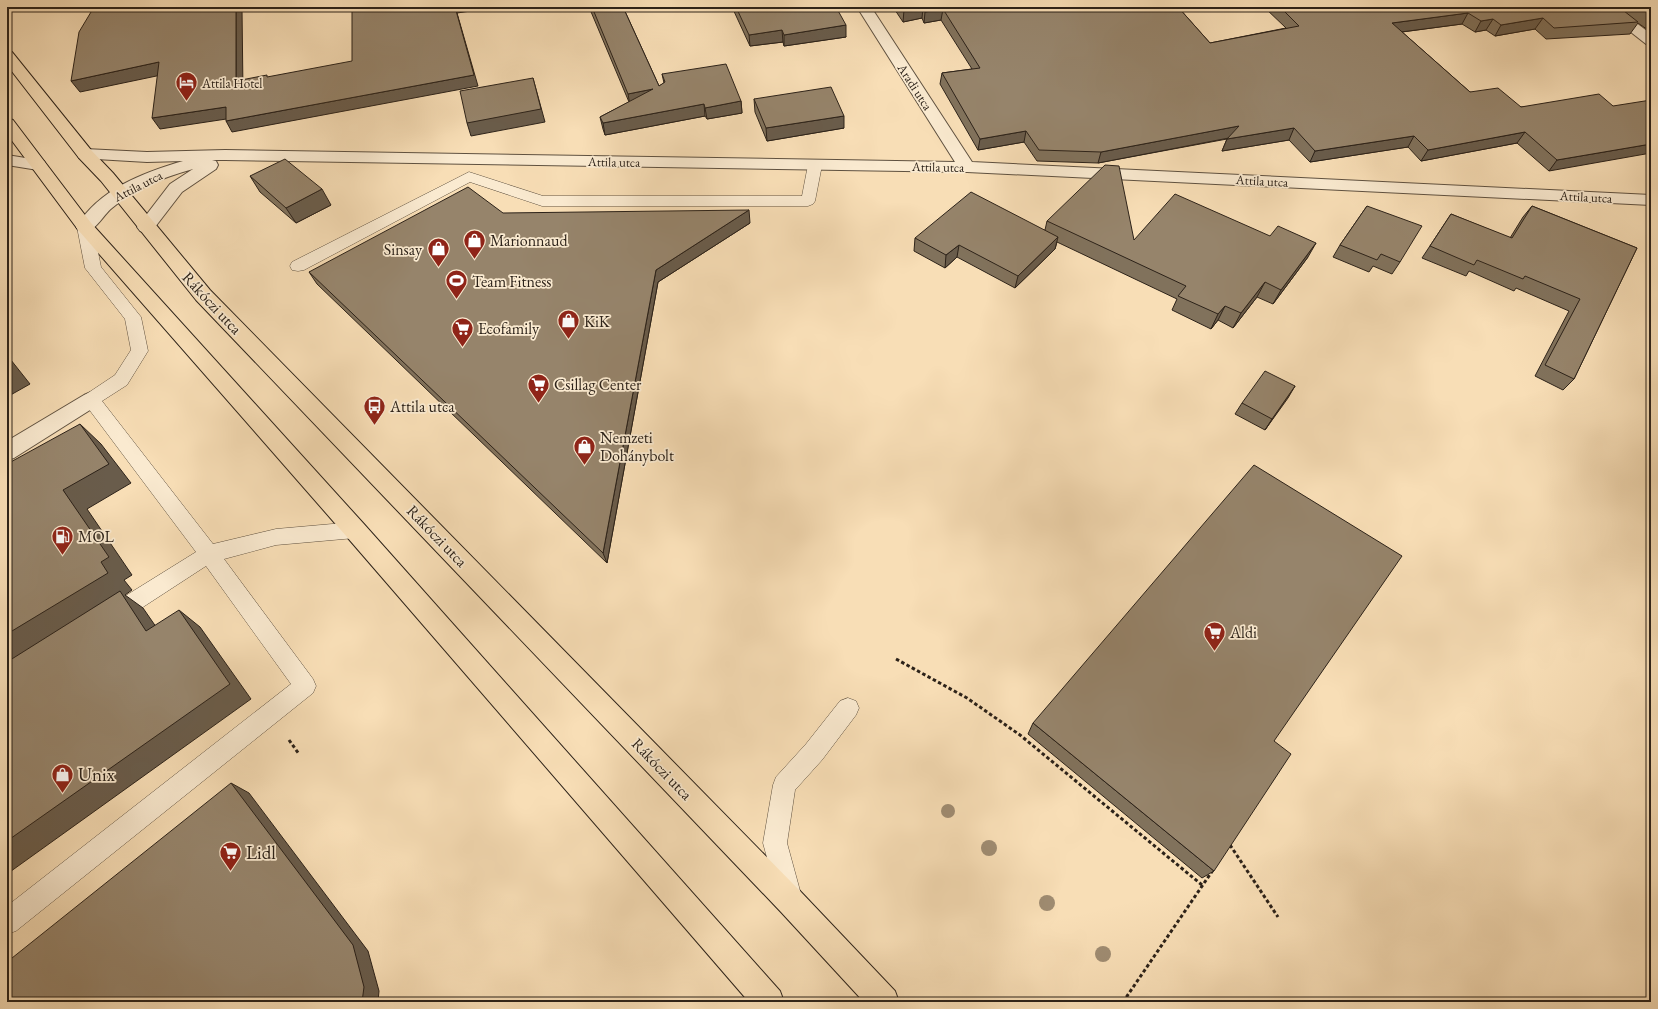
<svg xmlns="http://www.w3.org/2000/svg" width="1658" height="1009" font-family="'EB Garamond',serif">
	<rect width="100%" height="100%" fill="#f8deb6"/>
	<filter id="stains"><feTurbulence type="fractalNoise" baseFrequency=".005" numOctaves="4"/><feColorMatrix values="0 0 0 0 .2 0 0 0 0 .09 0 0 0 0 .02 0 0 0 .5 -.17"/></filter>
	<radialGradient id="worn" r=".72"><stop offset=".6" stop-color="#630" stop-opacity="0"/><stop offset="1" stop-color="#630" stop-opacity=".3"/></radialGradient>
	<g fill="none" stroke-linecap="round" stroke-linejoin="round">
		<defs>
			<path id="service" d="M 815,161 L 820,162 L 822,165 L 815,201 L 813,204 L 808,206 L 542,206 L 470,182 L 304,270 L 298,271 L 292,270 L 290,266 L 292,262 L 469,172 L 543,196 L 802,196 L 808,165 L 810,162 Z
				M 85,222 L 90,223 L 93,227 L 101,267 L 141,317 L 148,351 L 127,385 L 102,401 L 213,544 L 276,529 L 355,522 L 362,524 L 365,530 L 362,536 L 355,538 L 276,545 L 224,559 L 313,679 L 316,686 L 313,693 L 16,931 L 7,934 L 7,906 L 291,684 L 206,566 L 120,622 L 113,624 L 106,622 L 103,615 L 106,608 L 196,552 L 82,400 L 85,395 L 115,375 L 131,350 L 125,319 L 85,268 L 77,227 L 80,223 Z
				M 848,698 L 856,701 L 859,708 L 856,715 L 822,760 L 795,790 L 787,843 L 802,898 L 799,907 L 790,910 L 781,907 L 778,898 L 763,843 L 773,785 L 776,777 L 806,744 L 840,701 Z"/>
			<path id="minor" d="M 857,7 L 871,7 L 972,162 L 1651,195 L 1651,205 L 967,172 L 225,160 L 212,160 L 216,161 L 218,165 L 216,169 L 182,192 L 152,231 L 146,233 L 140,231 L 137,227 L 170,184 L 193,169 C 164,177 135,188 112,208 C 101,217 95,235 79,231 L 76,227 C 100,189 142,173 183,161 L 147,162 L 79,158 L 77,154 L 79,150 L 85,149 L 147,152 L 225,150 L 955,162 Z
				M 7,155 L 44,161 L 46,165 L 44,169 L 38,170 L 7,165 Z
				M 91,392 L 98,395 L 101,400 L 98,405 L 14,458 L 7,460 L 7,441 L 84,395 Z"/>
			<path id="tertiary" d="M 1599,7 L 1615,7 L 1651,34 L 1651,45 L 1646,44 Z"/>
			<path id="primary" d="M 7,51 L 12,52 L 91,150 L 113,173 L 210,290 L 801,892 L 895,991 L 899,1002 L 864,1002 L 781,912 L 196,300 L 101,181 L 79,158 L 7,65 Z
				M 7,118 L 13,120 L 91,223 L 363,523 L 780,991 L 784,1002 L 749,1002 L 347,537 L 79,231 L 7,134 Z"/>
		</defs>
		<use href="#service" stroke="#5f5140" stroke-width="1"/>
		<use href="#minor" stroke="#5f5140" stroke-width="2"/>
		<use href="#tertiary" stroke="#5f5140" stroke-width="2"/>
		<use href="#primary" stroke="#2c2219" stroke-width="2"/>
		<path stroke="#2c2219" stroke-width="3" stroke-dasharray="3.5 2.5" stroke-linecap="butt" d="M 896,659 L 967,698 L 1020,735 L 1202,885
			M 289,740 L 299,754
			M 1230,845 L 1278,917
			M 1123,1002 L 1213,870"/>
		<use href="#service" fill="#faead0" fill-rule="evenodd"/>
		<use href="#minor" fill="#faead0" fill-rule="evenodd"/>
		<use href="#tertiary" fill="#faead0" fill-rule="evenodd"/>
		<use href="#primary" fill="#f8deb6" fill-rule="evenodd"/>
	</g>
	<g fill="#9f8c72">
		<circle cx="948" cy="811" r="7"/>
		<circle cx="989" cy="848" r="8"/>
		<circle cx="1047" cy="903" r="8"/>
		<circle cx="1103" cy="954" r="8"/>
	</g>
	<path fill="#81725c" stroke="#2c2219" d="M 589,7 L 623,7 L 659,86 L 664,83 L 662,74 L 741,101 L 742,113 L 707,119 L 705,116 L 605,135 L 603,129 L 600,117 L 629,102 Z
		M 732,7 L 836,7 L 846,37 L 784,46 L 783,42 L 750,46 Z
		M 893,7 L 1178,7 L 1210,43 L 1286,28 L 1264,7 L 1651,7 L 1651,32 L 1638,23 L 1630,34 L 1546,39 L 1535,29 L 1495,36 L 1486,30 L 1475,32 L 1462,24 L 1402,32 L 1470,92 L 1521,107 L 1613,106 L 1549,171 L 1517,143 L 1421,161 L 1408,147 L 1310,162 L 1289,140 L 1222,151 L 1227,139 L 1098,163 L 1037,161 L 1024,142 L 978,150 L 940,84 L 942,73 L 972,69 L 941,20 L 924,23 L 922,18 L 903,22 Z
		M 754,99 L 844,128 L 767,141 L 755,112 Z
		M 250,176 L 331,205 L 296,223 L 260,192 Z
		M 1367,206 L 1400,262 L 1392,274 L 1373,266 L 1369,272 L 1333,257 L 1340,245 Z
		M 1532,206 L 1637,248 L 1574,379 L 1563,390 L 1535,376 L 1569,311 L 1516,288 L 1514,291 L 1469,271 L 1466,276 L 1422,258 L 1451,214 L 1510,238 L 1523,217 Z
		M 1047,221 L 1134,240 L 1308,257 L 1273,304 L 1257,297 L 1233,328 L 1218,320 L 1211,329 L 1172,310 L 1177,299 L 1057,242 L 1055,249 L 1015,288 L 957,257 L 945,268 L 914,251 L 915,238 L 1045,230 Z
		M 750,223 L 658,282 L 607,563 L 317,284 L 309,272 Z
		M 1651,253 L 1651,262 L 1648,260 Z
		M 1295,386 L 1265,430 L 1235,414 L 1242,403 Z
		M 1033,723 L 1214,871 L 1202,878 L 1028,734 Z"/>
	<path fill="#695c4b" stroke="#2c2219" d="M 236,7 L 255,7 L 242,9 L 243,92 L 236,81 Z
		M 455,7 L 498,7 L 457,13 L 478,86 L 232,132 L 226,121 L 474,75 Z
		M 923,7 L 922,18 L 903,22 L 904,10 Z
		M 943,9 L 941,20 L 924,23 L 925,12 Z
		M 1468,13 L 1462,24 L 1386,34 L 1392,23 Z
		M 1543,18 L 1535,29 L 1495,36 L 1501,25 Z
		M 1493,19 L 1486,30 L 1475,32 L 1481,21 Z
		M 846,25 L 846,37 L 784,46 L 784,35 Z
		M 782,30 L 783,42 L 750,46 L 749,35 Z
		M 159,62 L 166,74 L 80,92 L 71,81 Z
		M 533,78 L 545,122 L 471,136 L 467,123 Z
		M 653,89 L 630,105 L 628,94 Z
		M 741,101 L 742,113 L 707,119 L 705,108 Z
		M 704,104 L 705,116 L 605,135 L 603,123 Z
		M 226,107 L 233,118 L 160,129 L 152,118 Z
		M 844,116 L 844,128 L 767,141 L 766,128 Z
		M 1239,126 L 1234,137 L 1098,163 L 1101,152 Z
		M 1294,128 L 1289,140 L 1222,151 L 1227,139 Z
		M 1026,131 L 1024,142 L 978,150 L 980,139 Z
		M 1525,132 L 1517,143 L 1421,161 L 1428,150 Z
		M 1414,136 L 1408,147 L 1310,162 L 1315,151 Z
		M 1651,144 L 1651,153 L 1549,171 L 1557,160 Z
		M 322,189 L 331,205 L 296,223 L 286,208 Z
		M 749,210 L 750,223 L 658,282 L 607,563 L 603,553 L 656,270 Z
		M 1058,237 L 1055,249 L 1015,288 L 1018,276 Z
		M 1316,243 L 1308,257 L 1273,304 L 1281,290 Z
		M 959,245 L 957,257 L 945,268 L 946,255 Z
		M 1265,282 L 1257,297 L 1233,328 L 1241,313 Z
		M 1225,306 L 1218,320 L 1211,329 L 1218,314 Z
		M 7,355 L 30,384 L 7,397 Z
		M 1295,386 L 1288,398 L 1265,430 L 1272,419 Z
		M 80,424 L 101,444 L 131,483 L 87,509 L 132,575 L 124,580 L 132,590 L 125,595 L 143,608 L 170,647 L 7,668 L 7,634 L 101,562 L 63,490 Z
		M 179,610 L 200,627 L 251,699 L 7,874 L 7,841 Z
		M 231,783 L 249,793 L 368,951 L 379,991 L 378,1002 L 362,1002 Z"/>
	<path fill="#96846b" stroke="#2c2219" d="M 94,7 L 236,7 L 236,81 L 267,75 L 267,77 L 352,61 L 352,7 L 455,7 L 474,75 L 226,121 L 226,107 L 152,118 L 159,62 L 71,81 L 79,32 Z
		M 592,7 L 623,7 L 659,86 L 665,82 L 662,74 L 726,64 L 741,101 L 705,108 L 704,104 L 603,123 L 600,117 L 653,89 L 628,94 Z
		M 736,7 L 836,7 L 846,25 L 784,35 L 782,30 L 749,35 Z
		M 901,7 L 1178,7 L 1210,43 L 1299,26 L 1280,7 L 1619,7 L 1638,22 L 1554,28 L 1543,18 L 1501,25 L 1493,19 L 1481,21 L 1468,13 L 1392,23 L 1470,92 L 1498,88 L 1521,107 L 1599,94 L 1613,106 L 1651,100 L 1651,144 L 1557,160 L 1525,132 L 1428,150 L 1414,136 L 1315,151 L 1294,128 L 1227,139 L 1239,126 L 1101,152 L 1039,150 L 1026,131 L 980,139 L 942,73 L 980,68 L 943,9 L 925,12 L 923,7 L 904,10 Z
		M 1640,7 L 1651,7 L 1651,15 Z
		M 533,78 L 541,109 L 467,123 L 460,91 Z
		M 831,87 L 844,116 L 766,128 L 754,99 Z
		M 285,159 L 322,189 L 286,208 L 250,176 Z
		M 1105,165 L 1119,166 L 1134,240 L 1175,194 L 1270,236 L 1278,226 L 1316,243 L 1281,290 L 1265,282 L 1241,313 L 1225,306 L 1218,314 L 1178,296 L 1186,286 L 1047,221 Z
		M 468,187 L 503,213 L 749,210 L 656,270 L 603,553 L 309,272 Z
		M 971,192 L 1058,237 L 1018,276 L 959,245 L 946,255 L 915,238 Z
		M 1367,206 L 1422,226 L 1400,262 L 1381,254 L 1377,260 L 1340,245 Z
		M 1532,206 L 1637,248 L 1574,379 L 1545,365 L 1580,299 L 1525,276 L 1523,279 L 1477,260 L 1474,265 L 1430,246 L 1451,214 L 1512,238 Z
		M 7,362 L 10,366 L 7,367 Z
		M 1265,371 L 1295,386 L 1272,419 L 1242,403 Z
		M 80,424 L 109,464 L 63,490 L 109,557 L 101,562 L 108,573 L 7,634 L 7,464 Z
		M 1254,465 L 1402,556 L 1274,741 L 1291,754 L 1214,871 L 1033,723 Z
		M 120,591 L 146,631 L 179,610 L 230,684 L 7,841 L 7,662 Z
		M 231,783 L 353,945 L 364,987 L 362,1002 L 7,1002 L 7,962 Z"/>
	<defs>
		<symbol id="hotel-pin" viewBox="-11 -11 22 30"><path d="M0 17L-7.5 6A9.5 9.5 0 1 1 7.5 6Z" fill="#8f2418" stroke="#faead0"/><path d="M-6-4.5h1.5V1H6V5H4.5V3h-9V5H-6ZM-4 0a1.8 1.8 0 1 1 3.6 0ZM.5 0V-2.5h3Q6-2.5 6 0Z" fill="#fff"/></symbol>
		<symbol id="shop-pin" viewBox="-11 -11 22 30"><path d="M0 17L-7.5 6A9.5 9.5 0 1 1 7.5 6Z" fill="#8f2418" stroke="#faead0"/><path d="M-5-2.5h2.3a2.7 3.5 0 0 1 5.4 0H5L5.5 6h-11ZM-1.5-2.5h3a1.5 2.3 0 0 0-3 0Z" fill="#fff"/></symbol>
		<symbol id="stadium-pin" viewBox="-11 -11 22 30"><path d="M0 17L-7.5 6A9.5 9.5 0 1 1 7.5 6Z" fill="#8f2418" stroke="#faead0"/><path d="M0-5a6.5 5 0 1 0 0 10a6.5 5 0 1 0 0-10ZM-3.5-1.8h7v3.6h-7Z" fill="#fff"/></symbol>
		<symbol id="supermarket-pin" viewBox="-11 -11 22 30"><path d="M0 17L-7.5 6A9.5 9.5 0 1 1 7.5 6Z" fill="#8f2418" stroke="#faead0"/><path d="M-6-5.5h2.5l.6 2H6L4.5 2H-2.5L-4.4-4H-6ZM-1.5 3.2a1.3 1.3 0 1 0 .1 0ZM3 3.2a1.3 1.3 0 1 0 .1 0Z" fill="#fff"/></symbol>
		<symbol id="bus-pin" viewBox="-11 -11 22 30"><path d="M0 17L-7.5 6A9.5 9.5 0 1 1 7.5 6Z" fill="#8f2418" stroke="#faead0"/><path d="M-5-6H5V4H4V6H2V4H-2V6H-4V4H-5ZM-3.5-4V0h7V-4ZM-3.5 1.2v1.5H-2V1.2ZM2 1.2v1.5H3.5V1.2Z" fill="#fff"/></symbol>
		<symbol id="fuel-pin" viewBox="-11 -11 22 30"><path d="M0 17L-7.5 6A9.5 9.5 0 1 1 7.5 6Z" fill="#8f2418" stroke="#faead0"/><path d="M-5.5-6h7V0h2V4h1.3V-2.5L3-4.5l.8-.8L6-3V5H2.5V1h-1V6h-7ZM-4.2-4.7v3.2H.2V-4.7Z" fill="#fff"/></symbol>
	</defs>
	<g fill-rule="evenodd">
		<use href="#hotel-pin" x="174" y="70" width="25" height="34"/>
		<use href="#shop-pin" x="462" y="228" width="25" height="34"/>
		<use href="#shop-pin" x="426" y="236" width="25" height="34"/>
		<use href="#stadium-pin" x="444" y="268" width="25" height="34"/>
		<use href="#shop-pin" x="556" y="308" width="25" height="34"/>
		<use href="#supermarket-pin" x="450" y="316" width="25" height="34"/>
		<use href="#supermarket-pin" x="526" y="372" width="25" height="34"/>
		<use href="#bus-pin" x="362" y="394" width="25" height="34"/>
		<use href="#shop-pin" x="572" y="434" width="25" height="34"/>
		<use href="#fuel-pin" x="50" y="524" width="25" height="34"/>
		<use href="#supermarket-pin" x="1202" y="620" width="25" height="34"/>
		<use href="#shop-pin" x="50" y="762" width="25" height="34"/>
		<use href="#supermarket-pin" x="218" y="840" width="25" height="34"/>
	</g>
	<g text-anchor="middle" dominant-baseline="central" stroke-width="3.5" stroke-linejoin="round" paint-order="stroke">
		<g font-size="13" fill="#2c2219" stroke="#faead0" text-anchor="start">
			<text x="202" y="83">Attila Hotel</text>
		</g>
		<g font-size="13" fill="#2c2219" stroke="#faead0">
			<text transform="translate(915 87) rotate(57)">Aradi utca</text>
			<text transform="translate(614 162) rotate(1)">Attila utca</text>
			<text transform="translate(938 167) rotate(1)">Attila utca</text>
			<text transform="translate(1262 181) rotate(3)">Attila utca</text>
			<text transform="translate(138 186) rotate(-27)">Attila utca</text>
			<text transform="translate(1586 197) rotate(3)">Attila utca</text>
		</g>
		<g font-size="16" fill="#2c2219" stroke="#faead0" text-anchor="start">
			<text x="490" y="240">Marionnaud</text>
			<text x="422" y="249" text-anchor="end">Sinsay</text>
			<text x="472" y="281">Team Fitness</text>
			<text x="584" y="321">KiK</text>
			<text x="478" y="328">Ecofamily</text>
			<text x="554" y="384">Csillag Center</text>
			<text x="390" y="406">Attila utca</text>
			<text x="600" y="437">Nemzeti<tspan x="600" dy="18">Dohánybolt</tspan></text>
			<text x="78" y="536">MOL</text>
			<text x="1230" y="632">Aldi</text>
		</g>
		<g font-size="16" fill="#2c2219" stroke="#faead0">
			<text transform="translate(212 303) rotate(47)">Rákóczi utca</text>
			<text transform="translate(437 536) rotate(46)">Rákóczi utca</text>
			<text transform="translate(662 769) rotate(46)">Rákóczi utca</text>
		</g>
		<g font-size="19" fill="#2c2219" stroke="#faead0" text-anchor="start">
			<text x="78" y="774">Unix</text>
			<text x="246" y="852">Lidl</text>
		</g>
	</g>
	<rect width="1658" height="1009" fill="none" stroke="#f8deb6" stroke-width="24"/>
	<rect x="8" y="8" width="1642" height="993" fill="none" stroke="#2c2219" stroke-width="2"/>
	<rect x="12" y="12" width="1634" height="985" fill="none" stroke="#2c2219"/>
	<rect width="100%" height="100%" filter="url(#stains)"/>
	<rect width="100%" height="100%" fill="url(#worn)"/>
</svg>
